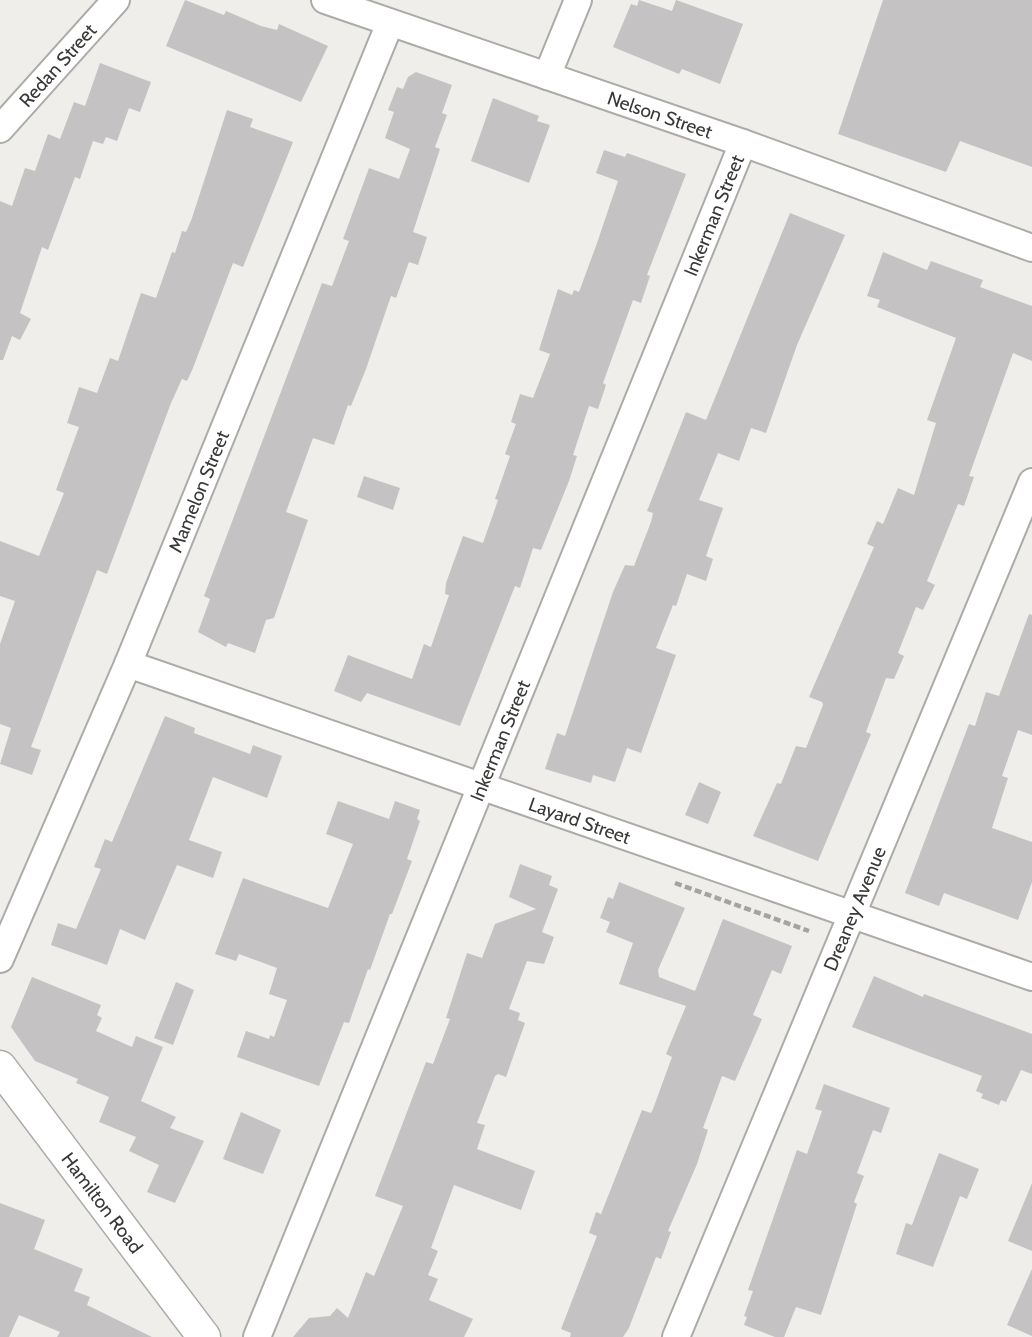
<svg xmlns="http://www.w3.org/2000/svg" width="1032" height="1337" font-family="Cabin,sans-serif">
	<rect width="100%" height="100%" fill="#efeeea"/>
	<path fill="#c5c2c4" d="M 185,0 L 224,15 L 226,11 L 261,26 L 277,30 L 279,24 L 328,46 L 301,102 L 166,46 Z
		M 639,0 L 672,11 L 676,0 L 743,24 L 720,84 L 682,69 L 679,74 L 613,47 L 631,4 L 637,6 Z
		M 883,0 L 1032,0 L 1032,167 L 960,141 L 946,172 L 838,134 Z
		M 100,63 L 151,82 L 140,112 L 129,108 L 117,141 L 106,137 L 103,144 L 93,141 L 80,179 L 75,177 L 48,250 L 42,247 L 20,313 L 31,319 L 20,340 L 12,336 L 3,360 L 0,360 L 0,201 L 12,206 L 25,168 L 35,171 L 48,134 L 60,139 L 74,102 L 85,106 Z
		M 416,72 L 452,85 L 442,113 L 447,115 L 435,147 L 440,149 L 413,232 L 427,237 L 418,265 L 409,262 L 396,298 L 391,296 L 366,369 L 351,406 L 348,405 L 334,445 L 313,438 L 286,512 L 308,520 L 274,618 L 266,620 L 255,653 L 228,643 L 226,647 L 198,632 L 210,599 L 204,596 L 322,283 L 332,286 L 349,241 L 343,239 L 369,168 L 399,179 L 410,149 L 385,138 L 394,112 L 388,110 L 397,87 L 403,89 L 408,77 Z
		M 493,98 L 539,116 L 537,121 L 550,125 L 529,183 L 471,161 Z
		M 227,110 L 253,119 L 250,127 L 293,142 L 243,267 L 233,263 L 193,368 L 187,381 L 182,379 L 171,403 L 107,574 L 97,570 L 31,747 L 41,750 L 32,775 L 0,764 L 11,728 L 0,724 L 0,644 L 15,601 L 0,596 L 0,541 L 39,556 L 64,493 L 56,490 L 79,427 L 67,423 L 79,387 L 97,393 L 110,358 L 118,361 L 141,293 L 156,298 L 172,252 L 175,253 L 182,231 L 186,232 L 192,218 Z
		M 604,150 L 625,157 L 627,153 L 686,174 L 647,275 L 650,276 L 641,303 L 633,300 L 603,383 L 606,385 L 598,409 L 589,406 L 573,455 L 577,456 L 569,481 L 541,550 L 533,548 L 520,588 L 515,586 L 460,726 L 367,693 L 361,702 L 334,691 L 348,655 L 412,679 L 424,644 L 431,647 L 449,595 L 445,594 L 446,583 L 463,536 L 483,543 L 498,500 L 495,499 L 510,456 L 505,454 L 516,424 L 511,422 L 520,394 L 533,398 L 550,354 L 539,350 L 558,289 L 572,295 L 574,290 L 579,292 L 596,246 L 618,181 L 596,173 Z
		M 790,213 L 845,235 L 797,345 L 766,433 L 751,428 L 739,461 L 718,453 L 699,500 L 723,508 L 706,556 L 713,559 L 706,581 L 687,574 L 676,606 L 673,605 L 656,648 L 676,655 L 641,753 L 627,748 L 615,782 L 593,775 L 591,783 L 545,769 L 557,733 L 565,736 L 613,592 L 625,565 L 634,566 L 651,522 L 653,513 L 647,511 L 686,412 L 706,420 Z
		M 883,252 L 927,270 L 931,261 L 983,280 L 980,287 L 1032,306 L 1032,361 L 1013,353 L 969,476 L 974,477 L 964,506 L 958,504 L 927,581 L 935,585 L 923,610 L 916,607 L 898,653 L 904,656 L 894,679 L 886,678 L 866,732 L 871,734 L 818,861 L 753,836 L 777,783 L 781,784 L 796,746 L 806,748 L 823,705 L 822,702 L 809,697 L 874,547 L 867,544 L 877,521 L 883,524 L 898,488 L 914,495 L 936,423 L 927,420 L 956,338 L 877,307 L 880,300 L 867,296 Z
		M 364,476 L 400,488 L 393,510 L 357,497 Z
		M 1029,614 L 1032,615 L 1032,735 L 1018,730 L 1002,776 L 1008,778 L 992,828 L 1032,842 L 1032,882 L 1018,920 L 944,893 L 939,906 L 905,893 L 969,724 L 975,726 L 986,692 L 999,696 Z
		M 165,716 L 195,728 L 194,733 L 250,754 L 253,745 L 282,756 L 267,798 L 213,777 L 189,840 L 222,852 L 213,878 L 177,865 L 145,940 L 120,929 L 107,965 L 51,945 L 58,923 L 76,929 L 101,869 L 94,867 L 105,839 L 112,842 Z
		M 699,782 L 721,792 L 708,824 L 685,815 Z
		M 338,801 L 389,819 L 395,801 L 420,810 L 417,819 L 420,821 L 407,859 L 412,861 L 392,914 L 390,914 L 370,970 L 368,969 L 349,1023 L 344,1022 L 319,1086 L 237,1057 L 246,1031 L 269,1039 L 270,1035 L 274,1037 L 287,1000 L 269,994 L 277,968 L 239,954 L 236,961 L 215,954 L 243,878 L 328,908 L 353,844 L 326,834 Z
		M 520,864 L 552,876 L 549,885 L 558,889 L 542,932 L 554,937 L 544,964 L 527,961 L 509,1009 L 520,1013 L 518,1020 L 525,1023 L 506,1077 L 498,1074 L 495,1076 L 477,1123 L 485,1125 L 477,1149 L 535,1171 L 521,1210 L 454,1185 L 431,1248 L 438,1251 L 428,1275 L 438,1279 L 429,1300 L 473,1319 L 464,1337 L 293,1337 L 309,1318 L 330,1316 L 337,1308 L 348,1318 L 366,1272 L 374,1276 L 403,1206 L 375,1196 L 426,1062 L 433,1064 L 450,1019 L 446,1018 L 467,953 L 482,958 L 495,924 L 536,909 L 509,897 Z
		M 619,882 L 685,908 L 658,970 L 659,977 L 695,991 L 723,919 L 792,946 L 781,974 L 772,970 L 753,1015 L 762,1019 L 735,1081 L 722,1076 L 703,1128 L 708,1130 L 697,1164 L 668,1231 L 671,1232 L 661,1259 L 656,1257 L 629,1328 L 623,1337 L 570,1337 L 571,1333 L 561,1329 L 597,1236 L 589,1233 L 596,1212 L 601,1214 L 642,1110 L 651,1113 L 653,1109 L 672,1057 L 666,1054 L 686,1006 L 619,984 L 633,943 L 606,932 L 610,922 L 600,918 L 608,897 L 613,899 Z
		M 874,976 L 923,997 L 924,994 L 1032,1034 L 1032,1074 L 1021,1070 L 1006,1102 L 1001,1100 L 999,1105 L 981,1098 L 983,1094 L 976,1091 L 982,1076 L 852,1027 Z
		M 32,977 L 101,1005 L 97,1015 L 102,1018 L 96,1031 L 132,1047 L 136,1036 L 163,1047 L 141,1101 L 176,1117 L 170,1128 L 204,1141 L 175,1203 L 147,1192 L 159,1165 L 129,1151 L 136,1137 L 99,1122 L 109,1097 L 76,1083 L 78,1079 L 35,1061 L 11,1027 Z
		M 176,982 L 194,990 L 173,1045 L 154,1038 Z
		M 824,1084 L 890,1108 L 881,1133 L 873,1130 L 857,1173 L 864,1176 L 854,1202 L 857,1204 L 821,1315 L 796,1307 L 784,1337 L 775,1337 L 744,1325 L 747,1317 L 744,1316 L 753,1291 L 748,1290 L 797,1150 L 807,1154 L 822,1111 L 815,1109 Z
		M 241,1112 L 281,1130 L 263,1174 L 223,1159 Z
		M 939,1153 L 979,1169 L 967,1199 L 960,1196 L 933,1267 L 896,1254 L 906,1223 L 912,1225 Z
		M 1032,1183 L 1032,1251 L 1008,1241 Z
		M 0,1203 L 45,1220 L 34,1249 L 83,1269 L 74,1291 L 90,1297 L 87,1305 L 152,1337 L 57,1337 L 60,1332 L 19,1315 L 9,1337 L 0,1337 Z
		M 1032,1269 L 1032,1336 L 1007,1325 Z"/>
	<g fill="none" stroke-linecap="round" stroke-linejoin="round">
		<defs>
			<g id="minor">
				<path id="s1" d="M 325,0 L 743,143 L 1032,248"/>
				<path d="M 547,76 L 578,0"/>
				<path id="s2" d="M 0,129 L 116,0"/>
				<path id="s3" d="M 128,664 L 1032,977"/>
				<path id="s4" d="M 0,959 L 128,664 L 390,23"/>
				<path id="s5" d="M 257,1337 L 743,143"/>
				<path id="s6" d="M 676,1337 L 1032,482"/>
			</g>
			<g id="major">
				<path id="s7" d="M 0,1067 L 204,1337"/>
			</g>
		</defs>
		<use href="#minor" stroke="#acaba8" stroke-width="30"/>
		<use href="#major" stroke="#acaba8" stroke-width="35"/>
		<path stroke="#a4a3a0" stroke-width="4.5" stroke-dasharray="7 3.5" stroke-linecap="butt" d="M 675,883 L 809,931"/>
		<use href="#minor" stroke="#fff" stroke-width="26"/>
		<use href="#major" stroke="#fff" stroke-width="32"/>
	</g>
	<g text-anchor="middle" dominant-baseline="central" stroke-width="5" stroke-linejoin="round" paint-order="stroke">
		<g font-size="19" fill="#383836" stroke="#fcfbf7">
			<text stroke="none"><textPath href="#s2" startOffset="86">Redan Street</textPath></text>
			<text stroke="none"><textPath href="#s1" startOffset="354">Nelson Street</textPath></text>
			<text stroke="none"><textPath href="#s5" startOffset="1211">Inkerman Street</textPath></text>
			<text stroke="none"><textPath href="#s4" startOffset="508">Mamelon Street</textPath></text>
			<text stroke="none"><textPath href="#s5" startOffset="644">Inkerman Street</textPath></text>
			<text stroke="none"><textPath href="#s3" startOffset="478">Layard Street</textPath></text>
			<text stroke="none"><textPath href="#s6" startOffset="464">Dreaney Avenue</textPath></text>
			<text stroke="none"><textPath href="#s7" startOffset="170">Hamilton Road</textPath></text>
		</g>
	</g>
</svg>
